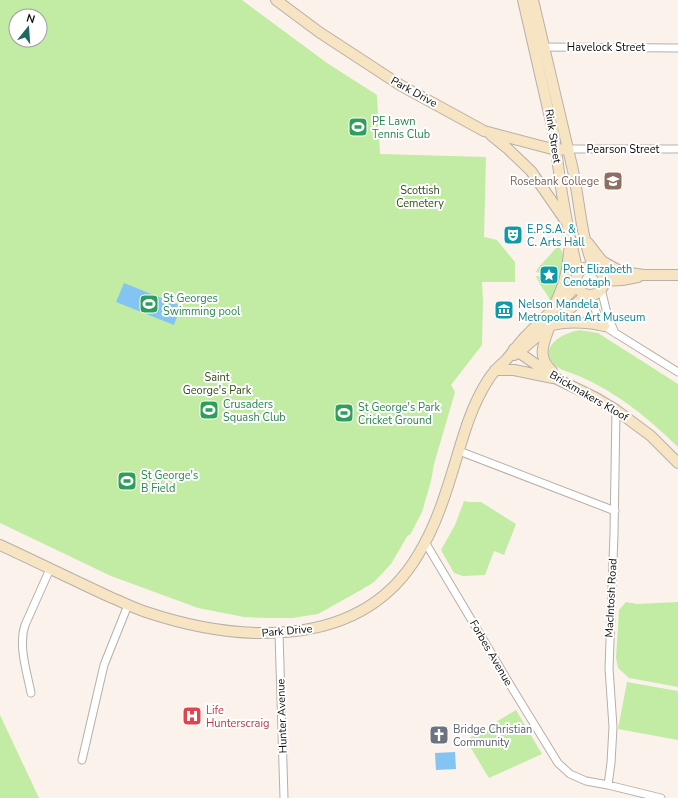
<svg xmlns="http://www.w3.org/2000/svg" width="678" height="798" font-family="'Nunito Sans',sans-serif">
	<rect width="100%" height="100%" fill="#fbf2ec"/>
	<path fill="#c2eba4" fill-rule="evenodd" d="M 0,0 L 242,0 L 327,63 L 377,95 L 380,154 L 486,157 L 484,237 L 497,240 L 515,262 L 515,282 L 482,282 L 483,301 L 482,345 L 451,385 L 455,392 L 434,464 L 431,481 L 422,512 L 410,535 L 408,535 L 391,564 L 374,582 L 361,590 L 318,614 L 292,618 L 268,618 L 244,617 L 198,608 L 111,576 L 0,523 ZM 16,16 L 40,16 L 40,40 L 16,40 Z
		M 558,246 C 570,255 560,290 550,300 C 546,292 538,283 536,276 L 540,276 L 541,280 L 546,284 C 572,284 549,251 540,273 L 536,272 L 538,268 Z
		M 580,330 L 598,333 L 678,384 L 678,447 C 649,419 618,393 581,377 C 573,373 557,370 552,362 C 540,344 566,332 580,330 Z
		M 464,501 L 469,502 L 481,502 L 516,524 L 504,555 L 494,551 L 485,575 L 463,576 L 454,573 L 441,550 L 455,525 Z
		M 626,602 L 637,604 L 678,602 L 678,687 L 629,678 L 618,668 L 616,658 L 619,610 Z
		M 627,682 L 678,691 L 678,740 L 618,729 Z
		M 516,710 L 542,754 L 489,778 L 466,740 Z
		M 0,715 L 39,798 L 0,798 Z"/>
	<path fill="#84c4f3" d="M 124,283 L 181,306 L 174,325 L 116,302 Z
		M 455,752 L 456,769 L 436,770 L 435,753 Z"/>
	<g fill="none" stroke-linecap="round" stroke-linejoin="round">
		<defs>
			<path id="street" d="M 540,47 L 678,48
				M 567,149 L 678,149
				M 601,289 L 608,317 L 615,333
				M 590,295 L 599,320 L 604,326 L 678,372
				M 459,451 L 615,511
				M 425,542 L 512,688 L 558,763 L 570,774 L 586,781 L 608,785 L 661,798
				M 279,633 L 284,798
				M 31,693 C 27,672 18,646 25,625 L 50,569
				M 82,760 L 104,665 L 128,605
				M 608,785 L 611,763 L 613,727 L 609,668 L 614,534 L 616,410"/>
			<path id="secondary" d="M 276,0 L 319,32 L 400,85 L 484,131 L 556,150 L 567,149
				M 523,0 L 554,135 L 562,194 L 569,233 L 578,273
				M 533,0 C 546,55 559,111 572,166 C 580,200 580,235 594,268
				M 491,135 L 507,148 L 531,171 L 565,220
				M 588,243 L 602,261 L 618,270
				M576 281a14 14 0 1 1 28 0a14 14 0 1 1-28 0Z
				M 599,270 L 622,272 L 644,275 L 678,275
				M 604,281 L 622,280 L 638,277
				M 554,306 C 563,287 568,273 569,251
				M 552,325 C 570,321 586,322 604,326
				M 549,328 C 543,345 537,357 552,371
				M 514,349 L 557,379 L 596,398 L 616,410 L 651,436 L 678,463
				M 514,355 L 519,352 L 586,295
				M 495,370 L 514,370 L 553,378
				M 0,545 C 37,562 73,580 110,597 C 122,602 134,608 146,612 C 239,643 361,651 418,555 C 436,526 446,493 456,460 C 464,433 472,405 488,380 C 493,372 499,366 506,360 C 514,351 520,341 529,333 C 544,317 562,303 576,286"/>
		</defs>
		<use href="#street" stroke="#b7afa9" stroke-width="9"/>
		<use href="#secondary" stroke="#b7afa9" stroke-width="12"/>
		<use href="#street" stroke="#fff" stroke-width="7"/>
		<use href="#secondary" stroke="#f7e4c2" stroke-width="10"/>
	</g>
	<defs>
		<symbol id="stadium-square" viewBox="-11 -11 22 22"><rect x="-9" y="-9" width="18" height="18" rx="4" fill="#2e9e5b" stroke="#fff"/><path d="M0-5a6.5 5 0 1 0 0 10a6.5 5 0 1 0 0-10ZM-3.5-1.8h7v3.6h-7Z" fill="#fff"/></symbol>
		<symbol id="university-square" viewBox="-11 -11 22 22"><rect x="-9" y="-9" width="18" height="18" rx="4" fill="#8d6e63" stroke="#fff"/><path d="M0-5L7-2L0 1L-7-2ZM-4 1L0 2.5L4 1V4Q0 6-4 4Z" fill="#fff"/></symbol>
		<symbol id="theatre-square" viewBox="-11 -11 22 22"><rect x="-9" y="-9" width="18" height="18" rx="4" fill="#0f9aa8" stroke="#fff"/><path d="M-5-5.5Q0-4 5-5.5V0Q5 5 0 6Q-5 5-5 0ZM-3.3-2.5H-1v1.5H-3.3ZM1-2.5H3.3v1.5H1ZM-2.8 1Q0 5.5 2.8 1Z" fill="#fff"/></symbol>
		<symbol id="sight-square" viewBox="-11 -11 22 22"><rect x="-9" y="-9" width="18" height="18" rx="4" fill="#0f9aa8" stroke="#fff"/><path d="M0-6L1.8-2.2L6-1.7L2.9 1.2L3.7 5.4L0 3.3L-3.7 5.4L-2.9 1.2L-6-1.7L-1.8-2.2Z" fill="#fff"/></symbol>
		<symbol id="museum-square" viewBox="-11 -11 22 22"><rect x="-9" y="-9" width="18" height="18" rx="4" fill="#0f9aa8" stroke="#fff"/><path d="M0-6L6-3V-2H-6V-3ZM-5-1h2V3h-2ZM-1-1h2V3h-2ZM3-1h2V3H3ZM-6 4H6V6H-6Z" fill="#fff"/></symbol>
		<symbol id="hospital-square" viewBox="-11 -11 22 22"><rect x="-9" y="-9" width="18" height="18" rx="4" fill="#e0444e" stroke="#fff"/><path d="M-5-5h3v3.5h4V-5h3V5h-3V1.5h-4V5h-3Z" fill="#fff"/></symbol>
		<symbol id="church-square" viewBox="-11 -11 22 22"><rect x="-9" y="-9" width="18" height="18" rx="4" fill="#6b7280" stroke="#fff"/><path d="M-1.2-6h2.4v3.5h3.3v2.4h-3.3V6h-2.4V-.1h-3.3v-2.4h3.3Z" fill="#fff"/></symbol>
	</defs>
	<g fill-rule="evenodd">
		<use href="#stadium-square" x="347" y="116" width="22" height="22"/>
		<use href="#university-square" x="602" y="170" width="22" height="22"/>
		<use href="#theatre-square" x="502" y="224" width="22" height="22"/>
		<use href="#sight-square" x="538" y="264" width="22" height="22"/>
		<use href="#stadium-square" x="138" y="293" width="22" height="22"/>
		<use href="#museum-square" x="493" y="299" width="22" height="22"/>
		<use href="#stadium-square" x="198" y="399" width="22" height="22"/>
		<use href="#stadium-square" x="333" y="402" width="22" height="22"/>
		<use href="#stadium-square" x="116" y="470" width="22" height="22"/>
		<use href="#hospital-square" x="181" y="705" width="22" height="22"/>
		<use href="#church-square" x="428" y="724" width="22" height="22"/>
	</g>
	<g text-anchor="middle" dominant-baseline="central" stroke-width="4" stroke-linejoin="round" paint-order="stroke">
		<g font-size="11" fill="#0e0c0a" stroke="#fff">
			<text x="606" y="47">Havelock Street</text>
			<text transform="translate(414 92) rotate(29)">Park Drive</text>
			<text transform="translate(553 136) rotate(81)">Rink Street</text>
			<text x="623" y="149">Pearson Street</text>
			<text transform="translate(589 396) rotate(30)">Brickmakers Kloof</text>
			<text transform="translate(611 598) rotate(-87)">MacIntosh Road</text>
			<text transform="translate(287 631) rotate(-5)">Park Drive</text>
			<text transform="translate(491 653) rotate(60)">Forbes Avenue</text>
			<text transform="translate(282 716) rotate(-92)">Hunter Avenue</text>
		</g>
		<g font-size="11" fill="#27864d" stroke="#fff" text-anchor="start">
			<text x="372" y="121">PE Lawn<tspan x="372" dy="13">Tennis Club</tspan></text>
			<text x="163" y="298">St Georges<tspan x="163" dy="13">Swimming pool</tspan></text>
			<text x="223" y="404">Crusaders<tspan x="223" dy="13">Squash Club</tspan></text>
			<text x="358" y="407">St George's Park<tspan x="358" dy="13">Cricket Ground</tspan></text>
			<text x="141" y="475">St George's<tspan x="141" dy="13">B Field</tspan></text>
		</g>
		<g font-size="11" fill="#785e54" stroke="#fff" text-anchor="end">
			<text x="599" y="181">Rosebank College</text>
		</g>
		<g font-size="11" fill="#324e17" stroke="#fff">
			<text x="420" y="190">Scottish<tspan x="420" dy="13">Cemetery</tspan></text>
			<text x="217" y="377">Saint<tspan x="217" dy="13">George's Park</tspan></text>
		</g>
		<g font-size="11" fill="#0d838f" stroke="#fff" text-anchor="start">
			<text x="527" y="229">E.P.S.A. &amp;<tspan x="527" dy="13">C. Arts Hall</tspan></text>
			<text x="563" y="269">Port Elizabeth<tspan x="563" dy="13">Cenotaph</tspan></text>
			<text x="518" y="304">Nelson Mandela<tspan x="518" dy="13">Metropolitan Art Museum</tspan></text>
		</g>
		<g font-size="11" fill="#be3a42" stroke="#fff" text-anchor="start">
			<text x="206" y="710">Life<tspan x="206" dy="13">Hunterscraig</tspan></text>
		</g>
		<g font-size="11" fill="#5b616d" stroke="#fff" text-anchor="start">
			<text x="453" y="729">Bridge Christian<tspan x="453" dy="13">Community</tspan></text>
		</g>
	</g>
	<g transform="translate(28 28) rotate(17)"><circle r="19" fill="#ffffff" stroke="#9f9e9d"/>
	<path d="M0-3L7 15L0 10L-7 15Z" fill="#22695d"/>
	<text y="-6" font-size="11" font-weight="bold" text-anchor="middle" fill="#0e0c0a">N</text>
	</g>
</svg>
